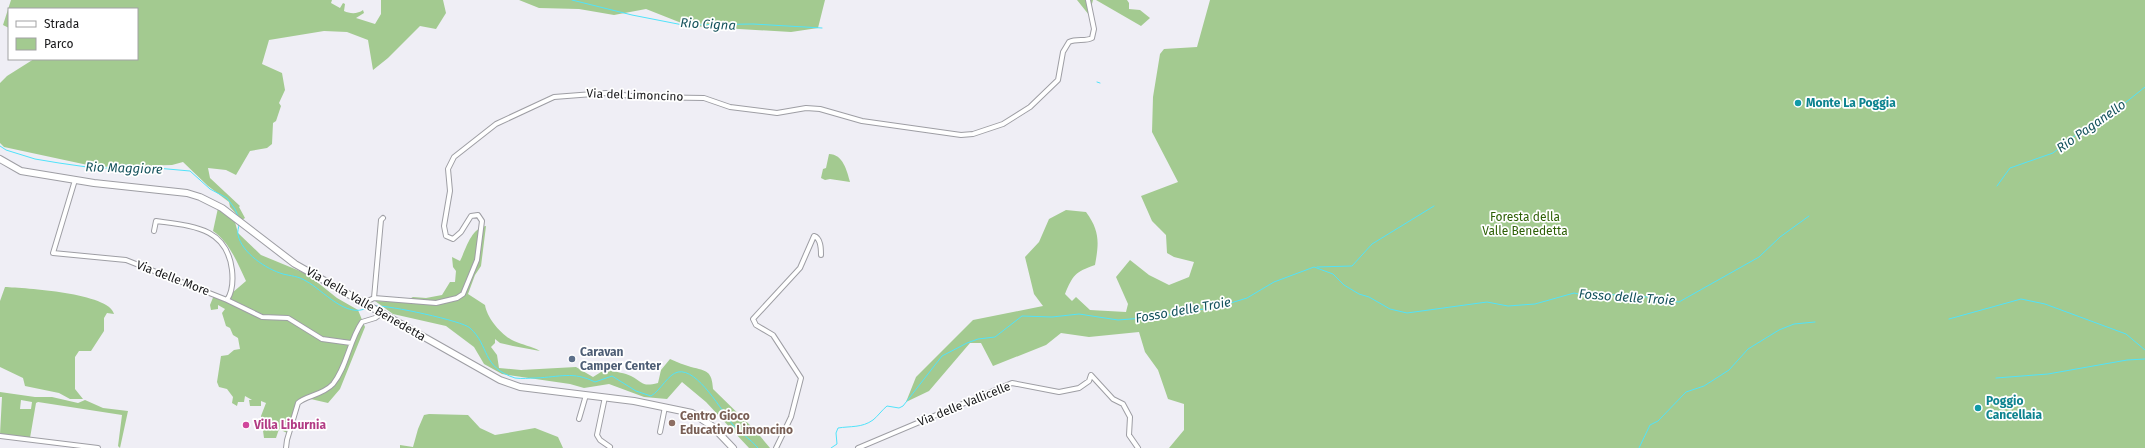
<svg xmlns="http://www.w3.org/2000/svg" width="2145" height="448" font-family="'Fira Sans',sans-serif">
	<rect width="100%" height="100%" fill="#efeef5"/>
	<path fill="#a3ca90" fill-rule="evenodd" d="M 11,0 L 332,0 L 331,3 L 340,8 L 343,3 L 345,4 L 344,11 C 350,14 358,14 363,10 L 364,13 L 356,18 L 375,24 L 381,14 L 381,0 L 443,0 L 446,13 L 436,29 L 420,26 L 388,58 L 373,70 L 368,40 L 347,32 L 324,31 L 269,40 L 262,64 L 282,73 L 285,90 L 279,103 L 281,106 L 276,121 L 273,123 L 272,144 L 267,148 L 250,151 L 236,175 L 226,170 L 208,168 L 210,178 L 240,206 L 239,207 L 245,218 L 242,220 L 230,207 L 229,202 L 208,186 L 183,162 L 172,165 L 97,167 L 4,147 L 0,143 L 0,83 L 7,76 L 34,59 L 137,59 L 137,9 L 9,9 L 9,28 L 3,25 Z
		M 519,0 L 825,0 L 818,28 L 791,32 L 689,26 L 646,9 L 614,15 L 579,9 L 539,8 Z
		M 1077,0 L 1093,0 L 1089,15 Z
		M 1096,0 L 1127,0 L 1129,3 L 1129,9 L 1140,10 L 1150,18 L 1141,26 Z
		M 1210,0 L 2145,0 L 2145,448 L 1169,448 L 1184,430 L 1184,404 L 1168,399 L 1158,370 L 1145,352 L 1139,332 L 1089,337 L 1061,333 L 1046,345 L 993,366 L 981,343 L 970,343 L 929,391 L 906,402 L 916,377 L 973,320 L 1043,306 L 1034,294 L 1025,257 L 1039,242 L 1049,219 L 1066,210 L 1086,212 C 1100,231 1099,243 1095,265 C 1075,272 1073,275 1065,294 L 1072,301 L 1076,297 L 1090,310 L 1126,312 L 1128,304 L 1116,277 L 1130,260 L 1149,275 L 1169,285 L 1189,277 L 1194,262 L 1174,257 L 1167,253 L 1166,235 L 1152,221 L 1141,196 L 1178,182 L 1152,132 L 1153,97 L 1160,54 L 1164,49 L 1197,47 Z
		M 829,154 C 843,154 847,171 850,182 L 830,179 L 825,180 L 821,178 L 823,169 L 826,168 Z
		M 218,208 L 235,222 L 238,233 L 261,255 L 307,274 L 337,298 L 358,310 L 365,327 L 340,389 L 328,403 L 302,397 L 297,403 L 287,433 L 279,429 L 276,438 L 264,438 L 261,416 L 266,403 L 261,401 L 261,406 L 250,406 L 249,400 L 252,400 L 245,396 L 244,402 L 238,402 L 237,406 L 232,403 L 233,397 L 227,389 L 219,387 L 217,382 L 221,356 L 228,355 L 234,350 L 240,349 L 238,338 L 233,335 L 230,328 L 226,326 L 222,313 L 225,309 L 218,305 L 218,309 L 211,310 L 210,305 L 214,295 L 225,299 L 246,281 C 237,262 230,243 213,231 Z
		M 486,226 L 481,266 L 475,275 L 468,294 L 485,305 C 487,318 501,335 514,341 C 522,345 532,346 540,351 L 513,346 L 500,343 L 495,339 L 495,343 L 491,347 L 497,355 L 499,368 L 521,370 L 576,367 L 593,377 L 601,372 L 607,365 L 609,370 C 616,372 625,373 631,376 C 644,383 642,387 658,383 L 661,370 L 670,359 C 677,362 684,365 691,367 C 707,371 712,371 713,389 L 755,430 L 770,448 L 749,448 L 706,402 L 682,382 L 667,399 L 644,397 L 609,384 L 584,388 L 570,384 L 502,374 L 484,364 L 474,347 L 446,326 L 393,314 L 375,301 L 403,302 L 413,297 L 426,298 L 442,295 L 450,282 L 455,282 L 456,271 L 453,267 L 452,257 L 460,261 C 466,249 471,228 486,226 Z
		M 5,287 C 24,288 110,293 114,314 L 107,313 L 104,318 L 104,331 L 91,351 L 79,351 L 75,357 L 75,389 L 83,399 L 70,399 L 59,393 L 25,386 L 23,378 L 0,367 L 0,301 Z
		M 0,392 L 35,397 L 52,397 L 78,403 L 85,400 L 103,408 L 128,411 L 120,448 L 118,446 L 122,415 L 38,402 L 36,403 L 30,438 L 0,434 L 2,397 L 0,397 ZM 21,400 L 32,402 L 31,409 L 20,409 Z
		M 429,414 L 468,415 L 480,428 L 495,435 L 535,428 L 558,437 L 563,448 L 400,448 L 400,445 L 413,447 L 418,429 L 424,415 Z"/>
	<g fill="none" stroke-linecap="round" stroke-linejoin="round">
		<path stroke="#51e3fa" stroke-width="1" d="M 572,0 L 632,15 L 683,25 L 753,24 L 822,28
			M 1097,82 L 1100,83
			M 0,146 L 6,150 L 35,159 L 59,163 L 101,169 L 123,165 L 190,171 L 210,189 L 227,198 L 235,209 L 238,216
			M 1997,186 L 2010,168 L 2053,153 L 2073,137 L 2120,107 L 2145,87
			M 239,223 C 239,228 237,231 238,235 C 242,253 266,269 283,274 C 291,276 298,276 306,281 C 323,290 346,319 367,308
			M 1317,267 L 1352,266 L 1372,244 L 1434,206
			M 376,306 C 388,305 463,321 470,328 C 490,346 481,367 515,378 C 522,379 529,378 536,378 C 560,377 573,371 595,382 L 612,376 L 636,391 L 651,396 C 661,390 668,374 678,372 C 698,368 722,412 733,425 C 741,434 751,439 758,448
			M 1949,319 L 2021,299 L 2045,304 L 2126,334 L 2145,350
			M 1996,378 L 2048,374 L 2127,360 L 2145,359
			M 831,448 L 837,444 L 836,433 L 838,428 C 850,426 862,428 873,420 C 878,416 882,410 887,406 L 899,408 L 903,406 L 942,356 L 967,343 L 978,339 L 995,337 L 1022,316 L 1052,317 L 1079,314 L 1118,320 L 1156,317 L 1221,306 L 1247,298 L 1274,282 L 1314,267 L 1333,274 L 1344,285 L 1359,294 L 1369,297 L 1390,309 L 1407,313 L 1487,302 L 1508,306 L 1535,304 L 1574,293 L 1587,296 L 1628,294 L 1679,302 L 1759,257 L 1780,237 L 1809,216
			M 1639,448 L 1650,425 L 1658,421 L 1686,392 L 1704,386 L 1729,370 L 1748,349 L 1779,330 L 1794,324 L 1815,322"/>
		<defs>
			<path id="street" d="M 75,180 L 53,253 L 126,260 L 227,300 C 233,291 233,279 232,270 C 227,227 192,226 156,221 L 154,231
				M 374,298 L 381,220 L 383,218
				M 227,300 L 262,317 L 288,318 L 322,339 L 351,343
				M 364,303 L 374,298 L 436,303 L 457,298 L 463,294 L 477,260 L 482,221 L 478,215 L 471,216 L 461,232 L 453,239 L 446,236 L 444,226 L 450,191 L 448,169 L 454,157 L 496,124 L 554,97 L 606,93 L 640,97 L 704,98 L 730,107 L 777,113 L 806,108 L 820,109 L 862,121 L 961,135 L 973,134 L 1003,124 L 1030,107 L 1058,80 L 1063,52 L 1069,42 C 1077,38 1085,42 1092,38 L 1094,29 L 1088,0
				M 605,397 L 597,435 L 600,440 L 610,447
				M 579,419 L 586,395
				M 660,432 L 665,407
				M 0,436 L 98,448
				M 286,448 L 287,440 L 298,403 C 305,396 323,395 333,384 C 347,367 349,341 362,322 L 375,318 L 382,313
				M 776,448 L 791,417 L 801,378 L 773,335 L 756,325 L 753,319 L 800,268 L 814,236 C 821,238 821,249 821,255
				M 858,448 L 1012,383 L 1059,392 L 1079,388 L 1089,381 L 1091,375 L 1113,399 L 1123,404 L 1130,417 L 1129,435 L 1138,448"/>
			<path id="secondary" d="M 0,159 L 21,171 L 94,183 L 187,193 L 200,197 L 222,208 L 295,264 L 500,380 L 520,387 L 634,401 L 692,413 L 712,426 L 733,448"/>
		</defs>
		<use href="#street" stroke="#9e9ea4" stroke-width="6"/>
		<use href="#secondary" stroke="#9e9ea4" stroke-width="8"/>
		<use href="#street" stroke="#fff" stroke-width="4"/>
		<use href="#secondary" stroke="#fff" stroke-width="6"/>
	</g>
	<g fill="#0f9aa8" stroke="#fff" stroke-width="1.5">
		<circle cx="1798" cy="103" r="4"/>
		<circle cx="1978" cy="408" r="4"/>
	</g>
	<circle fill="#5c6f8a" stroke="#fff" stroke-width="1.5" cx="572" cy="359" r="4"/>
	<circle fill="#8d6e63" stroke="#fff" stroke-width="1.5" cx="672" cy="423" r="4"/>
	<circle fill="#d1479c" stroke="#fff" stroke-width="1.5" cx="246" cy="425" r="4"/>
	<g text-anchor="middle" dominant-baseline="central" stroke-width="3.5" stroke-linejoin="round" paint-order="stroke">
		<g font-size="12" fill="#171719" stroke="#fff">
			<text transform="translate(635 95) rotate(2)">Via del Limoncino</text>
			<text transform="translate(173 278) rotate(21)">Via delle More</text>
			<text transform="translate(366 304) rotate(30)">Via della Valle Benedetta</text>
			<text transform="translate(964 404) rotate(-22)">Via delle Vallicelle</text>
		</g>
		<g font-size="12" font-weight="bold" fill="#0d838f" stroke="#fff" text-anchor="start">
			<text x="1806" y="103">Monte La Poggia</text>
			<text x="1986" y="401">Poggio<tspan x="1986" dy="14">Cancellaia</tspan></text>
		</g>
		<g font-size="12" fill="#2d5f05" stroke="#fff">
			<text x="1525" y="217">Foresta della<tspan x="1525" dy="14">Valle Benedetta</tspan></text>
		</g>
		<g font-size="12" font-weight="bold" fill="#4e5e75" stroke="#fff" text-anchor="start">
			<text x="580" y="352">Caravan<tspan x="580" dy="14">Camper Center</tspan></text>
		</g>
		<g font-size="12" font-weight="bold" fill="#785e54" stroke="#fff" text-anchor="start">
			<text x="680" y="416">Centro Gioco<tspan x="680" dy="14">Educativo Limoncino</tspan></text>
		</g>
		<g font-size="12" font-weight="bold" fill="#b23c85" stroke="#fff" text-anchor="start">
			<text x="254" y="425">Villa Liburnia</text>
		</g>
		<g font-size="13" font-style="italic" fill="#14525c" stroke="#fff">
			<text transform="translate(708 24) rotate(3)">Rio Cigna</text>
			<text transform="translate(2091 126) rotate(-35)">Rio Paganello</text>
			<text transform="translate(124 168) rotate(2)">Rio Maggiore</text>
			<text transform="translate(1627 297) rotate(4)">Fosso delle Troie</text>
			<text transform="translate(1183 310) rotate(-10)">Fosso delle Troie</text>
		</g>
	</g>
	<rect x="8" y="8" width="130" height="52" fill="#ffffff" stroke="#a2a2a3"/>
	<rect x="16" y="21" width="20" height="6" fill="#ffffff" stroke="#a2a2a3"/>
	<text x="44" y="28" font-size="12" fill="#171719">Strada</text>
	<rect x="16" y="38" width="20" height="12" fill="#a3ca90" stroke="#a2a2a3"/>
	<text x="44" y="48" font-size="12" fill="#171719">Parco</text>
</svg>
